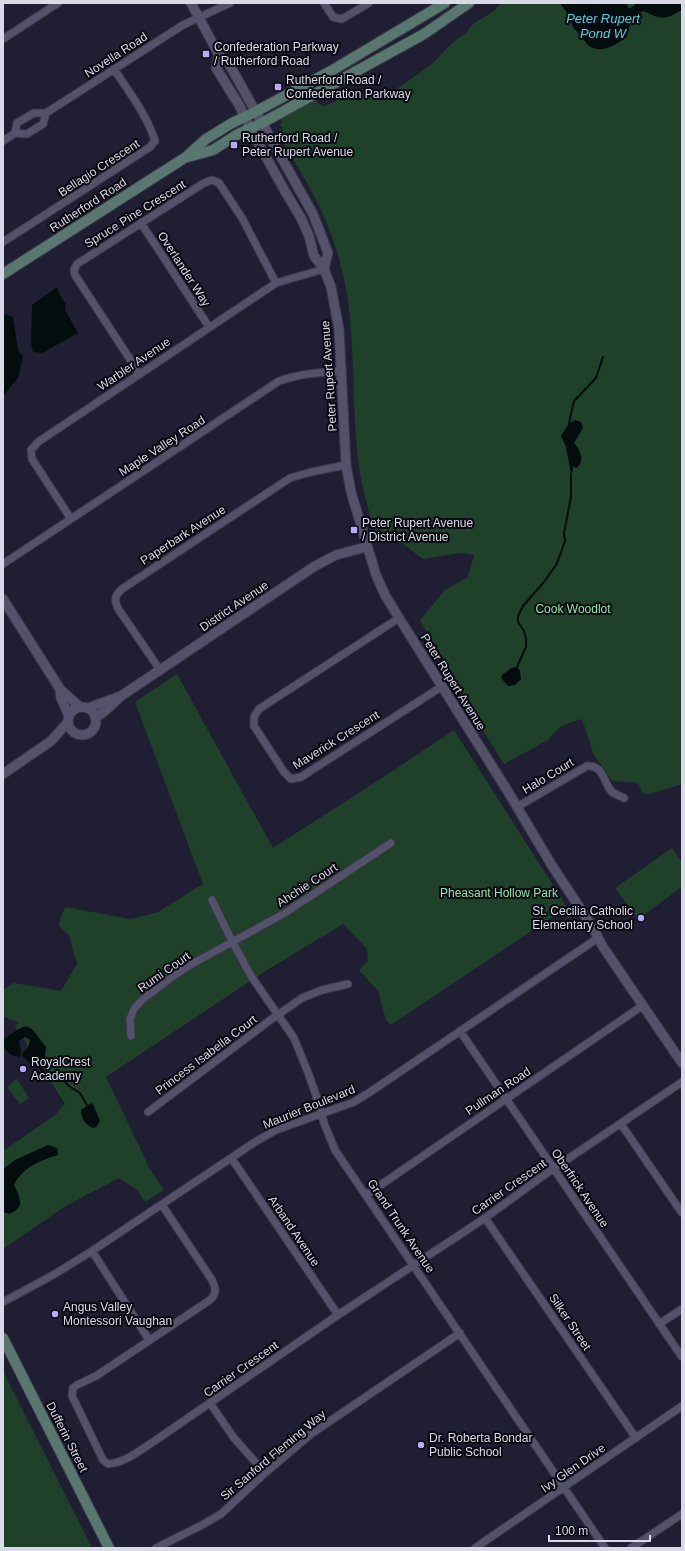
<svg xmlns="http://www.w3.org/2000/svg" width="685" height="1551" font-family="Arial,sans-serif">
	<rect width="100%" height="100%" fill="#1f1e33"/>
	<path fill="#1f4029" d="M 501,3 L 682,3 L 682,784 L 650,794 L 642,793 L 638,783 L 612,781 L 593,753 L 582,719 L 561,726 L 548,740 L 504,764 L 461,696 L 420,620 L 445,590 L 468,577 L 474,555 L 461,553 L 423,559 L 395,538 L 377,539 C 369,513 361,486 358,459 C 352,407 355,354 348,301 C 343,267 332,231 316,200 C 305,178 291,156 278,134 L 280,130 L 282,130 L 283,127 L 280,127 L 283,114 L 313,98 L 320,105 L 324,106 L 334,102 L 346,93 L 361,92 L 380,96 L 389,94 L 431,65 L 451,44 L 466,33 L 473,24 L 494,11 Z
		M 177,674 L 273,848 L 385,776 L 454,730 L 567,907 L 391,1025 L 386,1020 L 378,991 L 359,970 L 368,961 L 367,949 L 343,924 L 264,972 L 106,1077 L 150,1169 L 164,1190 L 145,1202 L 136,1189 L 119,1178 L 64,1207 L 3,1249 L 3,1151 L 54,1116 L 65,1104 L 15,1026 L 19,1023 L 3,1016 L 3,990 L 14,983 L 61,991 L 77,964 L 69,935 L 58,925 L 65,907 L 131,919 L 158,912 L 203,884 L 135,702 Z
		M 672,848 L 682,862 L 682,887 L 638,919 L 615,888 Z
		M 17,1079 L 29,1098 L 20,1104 L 7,1087 Z
		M 3,1371 L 92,1548 L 3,1548 Z"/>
	<path fill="#030d0e" d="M 560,3 L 626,3 L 629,9 L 635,5 L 634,3 L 682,3 L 682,10 C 665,20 661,20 644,11 C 630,14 630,26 627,37 C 614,45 600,56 587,44 C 582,38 580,33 573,28 L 571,21 L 567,17 L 567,13 Z
		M 57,287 L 62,299 L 66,303 L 65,310 L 78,333 L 42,353 L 33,352 L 31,344 L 32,305 Z
		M 3,314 L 13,317 L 18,350 L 23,357 L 18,378 L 3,396 Z
		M 575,420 L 581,422 L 583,428 L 574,443 C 580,448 586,463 576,468 L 573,466 L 573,471 L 571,474 L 566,447 L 561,436 L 569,423 Z
		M 517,667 L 520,671 L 521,679 L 515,685 L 508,686 L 502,679 L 501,676 L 511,668 Z
		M 26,1026 L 32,1029 L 46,1047 L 45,1055 L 47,1059 L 44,1062 L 43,1065 L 39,1067 L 36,1065 L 32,1065 L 22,1056 L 22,1053 C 28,1049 29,1046 30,1040 L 25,1037 L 19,1041 L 21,1052 L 20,1057 C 10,1056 2,1050 3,1039 C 11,1035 18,1028 26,1026 Z
		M 91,1103 L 93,1104 L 100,1121 L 96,1127 L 93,1128 C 85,1125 81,1118 81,1110 Z
		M 48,1145 L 57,1148 L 58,1155 C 41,1160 22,1168 14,1185 C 20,1198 26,1207 9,1214 L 3,1212 L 3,1169 L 15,1160 Z"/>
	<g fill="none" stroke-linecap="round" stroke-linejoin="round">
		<path stroke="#030d0e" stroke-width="2" d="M 569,423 L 574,401 L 596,378 L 603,357
			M 517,667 L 526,647 L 526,639 L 524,631 L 518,622 L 518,616 L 523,606 L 544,582 L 556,565 L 559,558 L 565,541 L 564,533 L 571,497 L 571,474
			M 39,1067 L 46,1074 L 61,1078 L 69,1086 L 80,1093 L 87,1105"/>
		<defs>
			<path id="minor" d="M 324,3 L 333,17 L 342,19 L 369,3
				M 3,39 L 58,3
				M 15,133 L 17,123 L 34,113 L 46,113 L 183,25 L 230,3
				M 3,141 L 15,133 L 27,134 L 43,124 L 46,113
				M 141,223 L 209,327
				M 3,242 L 150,147 L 155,141 C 147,115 129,92 114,69
				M 139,373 L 75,275 L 74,270 L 77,264 L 204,183 L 212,180 L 219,183 L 242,218 L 276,283
				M 71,519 L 32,459 L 31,450 L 38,442 L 276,283 L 324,269
				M 3,564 L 279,381 C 302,373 318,373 342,371
				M 399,618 L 259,709 L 254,717 L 254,726 L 284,772 L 291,779 L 301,777 L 441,687
				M 160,670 L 119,610 C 114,601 114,596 122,589 L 290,478 L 311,472 L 346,465
				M 517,807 L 587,766 C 604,765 603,782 612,792 C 615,794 620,796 624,798
				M 212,900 L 232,941 L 251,976 L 294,1038 L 309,1075 L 319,1104 L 324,1123 L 335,1150 L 605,1548
				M 460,1031 L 682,1357
				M 131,1036 L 130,1019 L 134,1009 L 142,1000 L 172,977 L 192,964 L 285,913 L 391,843
				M 148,1112 L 269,1021 L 302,998 L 322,990 L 348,984
				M 621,1124 L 682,1213
				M 232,1159 L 338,1315
				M 366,1195 L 642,1006
				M 162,1205 L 212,1280 C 216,1289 217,1293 210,1300 L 96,1376 L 77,1385 L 73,1388 L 72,1396 L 75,1402 L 103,1460 L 108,1464 C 125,1463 140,1450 153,1442 L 338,1315 L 485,1218 L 547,1173 L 682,1082
				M 485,1218 L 636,1438
				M 92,1251 L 149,1340
				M 3,1302 L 53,1275 L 92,1251 L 255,1142 L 276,1130 L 354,1102 L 370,1092 L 598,938
				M 659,1324 L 682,1309
				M 210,1403 L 234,1438 L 265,1473
				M 156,1548 L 202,1525 L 221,1514 L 265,1473 L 311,1434 L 460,1333
				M 475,1548 L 682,1406
				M 631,1548 L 682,1514"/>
			<path id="tertiary" d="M 191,3 L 219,55 L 229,64 L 313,214 L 328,253 L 324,269
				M 219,55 L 216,68 L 239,105 L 250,128 L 286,193 L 301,218 L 309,236 L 314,256 L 324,269 L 331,287 L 339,329 L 346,465 L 351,492 L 376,575 L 385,595 L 399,618 L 507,790 L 551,864 L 593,928 L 603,947 L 682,1063
				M 3,599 L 60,689 L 80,707
				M 60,689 L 61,698 L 69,716
				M68 721a14 14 0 1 1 28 0a14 14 0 1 1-28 0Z
				M 88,708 L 118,697
				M 95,718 L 105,711 L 121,696 L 315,566 L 336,555 L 366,547
				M 3,774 L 51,741 L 68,722"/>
			<path id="secondary" d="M 188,157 L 213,150 L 238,134 L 262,123 L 424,34 L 469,3
				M 3,274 L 186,157 L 206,139 L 232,123 L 255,112 L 331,71 L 445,3
				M 3,1338 L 109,1548"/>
		</defs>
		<use href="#minor" stroke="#3b394b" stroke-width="9"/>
		<use href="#tertiary" stroke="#3b394b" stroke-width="11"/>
		<use href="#secondary" stroke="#3b394b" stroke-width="12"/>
		<use href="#minor" stroke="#53526a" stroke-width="7"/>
		<use href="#tertiary" stroke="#53526a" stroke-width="9"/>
		<use href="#secondary" stroke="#58786f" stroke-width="10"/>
	</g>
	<g fill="#b7abf8" stroke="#0a0912" stroke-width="1.5">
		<rect x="202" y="50" width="8" height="8" rx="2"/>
		<rect x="274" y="83" width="8" height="8" rx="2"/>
		<rect x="230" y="141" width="8" height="8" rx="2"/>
		<rect x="350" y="526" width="8" height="8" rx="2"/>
		<circle cx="641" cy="918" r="4"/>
		<circle cx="23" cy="1069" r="4"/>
		<circle cx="55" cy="1314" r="4"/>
		<circle cx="421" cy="1445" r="4"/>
	</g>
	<g text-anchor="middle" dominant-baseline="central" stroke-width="4" stroke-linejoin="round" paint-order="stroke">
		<g font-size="12" fill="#d9d9e7" stroke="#0a0912" text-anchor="start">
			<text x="214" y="47">Confederation Parkway<tspan x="214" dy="14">/ Rutherford Road</tspan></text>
			<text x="286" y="80">Rutherford Road /<tspan x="286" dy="14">Confederation Parkway</tspan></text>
			<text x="242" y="138">Rutherford Road /<tspan x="242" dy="14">Peter Rupert Avenue</tspan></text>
			<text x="362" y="523">Peter Rupert Avenue<tspan x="362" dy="14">/ District Avenue</tspan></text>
			<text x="633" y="911" text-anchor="end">St. Cecilia Catholic<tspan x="633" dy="14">Elementary School</tspan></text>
			<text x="31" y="1062">RoyalCrest<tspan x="31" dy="14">Academy</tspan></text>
			<text x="63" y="1307">Angus Valley<tspan x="63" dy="14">Montessori Vaughan</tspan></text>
			<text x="429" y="1438">Dr. Roberta Bondar<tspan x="429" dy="14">Public School</tspan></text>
		</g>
		<g font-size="12" fill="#d9d9e7" stroke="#0a0912">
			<text transform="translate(116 55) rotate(-33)">Novella Road</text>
			<text transform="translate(99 168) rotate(-33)">Bellagio Crescent</text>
			<text transform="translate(88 205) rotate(-33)">Rutherford Road</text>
			<text transform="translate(135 214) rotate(-32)">Spruce Pine Crescent</text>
			<text transform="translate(184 269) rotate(57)">Overlander Way</text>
			<text transform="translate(134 364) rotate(-34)">Warbler Avenue</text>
			<text transform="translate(329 376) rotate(-94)">Peter Rupert Avenue</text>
			<text transform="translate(162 446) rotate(-33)">Maple Valley Road</text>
			<text transform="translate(183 535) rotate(-33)">Paperbark Avenue</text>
			<text transform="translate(234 606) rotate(-34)">District Avenue</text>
			<text transform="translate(453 682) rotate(58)">Peter Rupert Avenue</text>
			<text transform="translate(336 740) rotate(-32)">Maverick Crescent</text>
			<text transform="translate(548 776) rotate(-31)">Halo Court</text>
			<text transform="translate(307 885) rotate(-33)">Ahchie Court</text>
			<text transform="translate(164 972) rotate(-35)">Rumi Court</text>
			<text transform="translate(206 1055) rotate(-37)">Princess Isabella Court</text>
			<text transform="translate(498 1091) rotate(-34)">Pullman Road</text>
			<text transform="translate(309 1107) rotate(-22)">Maurier Boulevard</text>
			<text transform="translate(509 1187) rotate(-35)">Carrier Crescent</text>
			<text transform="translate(580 1188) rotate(56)">Oberfrick Avenue</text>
			<text transform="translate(401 1226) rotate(56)">Grand Trunk Avenue</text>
			<text transform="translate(294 1231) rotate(56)">Arband Avenue</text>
			<text transform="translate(570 1322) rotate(56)">Silker Street</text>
			<text transform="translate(241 1369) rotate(-35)">Carrier Crescent</text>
			<text transform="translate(67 1437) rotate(63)">Dufferin Street</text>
			<text transform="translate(273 1455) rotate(-40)">Sir Sanford Fleming Way</text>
			<text transform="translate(573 1468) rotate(-35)">Ivy Glen Drive</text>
		</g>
		<g font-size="12" fill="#91e5a8" stroke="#0a0912">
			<text x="573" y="609">Cook Woodlot</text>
			<text x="499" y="893">Pheasant Hollow Park</text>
		</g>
		<g font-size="13" font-style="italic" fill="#4ad6de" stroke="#0a0912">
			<text x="603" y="18">Peter Rupert<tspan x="603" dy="15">Pond W</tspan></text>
		</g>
	</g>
	<rect width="685" height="1551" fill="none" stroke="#d9d9e7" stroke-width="8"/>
	<path d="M549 1535v6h101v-6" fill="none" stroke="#d9d9e7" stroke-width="2"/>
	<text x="555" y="1535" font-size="12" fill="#d9d9e7" stroke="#0a0912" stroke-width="3" paint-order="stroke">100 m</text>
</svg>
